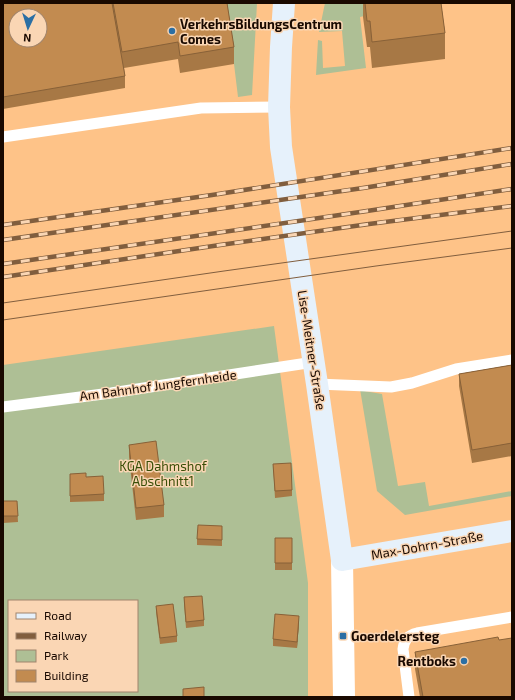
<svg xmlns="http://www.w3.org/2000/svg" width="515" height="700" font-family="'Exo 2',sans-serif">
	<rect width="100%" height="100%" fill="#fec388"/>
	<path fill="#aebf95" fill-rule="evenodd" d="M 224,3 L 257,3 L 252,95 L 238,97 L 234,64 Z
		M 325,3 L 419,3 L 360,17 L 366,68 L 316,75 L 318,40 L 322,41 L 323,68 L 345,66 L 342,31 L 319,32 Z
		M 274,326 L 308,583 L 308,697 L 3,697 L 3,365 ZM 9,601 L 137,601 L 137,691 L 9,691 Z
		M 360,389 L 364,391 L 382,394 L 398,486 L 425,482 L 429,506 L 512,491 L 512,496 L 405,515 L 377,491 Z"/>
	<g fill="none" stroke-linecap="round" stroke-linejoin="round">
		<path stroke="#fff" stroke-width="11" d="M 3,137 L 201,108 L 279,107
			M 317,384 L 391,387 L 412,383 L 456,369 L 512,360
			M 3,407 L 111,393 L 314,362
			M 409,697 L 403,649 C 404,640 408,635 417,633 L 512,617"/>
		<path stroke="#fff" stroke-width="22" d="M 342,560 L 344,697"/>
		<path stroke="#e6f1fb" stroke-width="22" d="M 284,3 L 281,47 L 279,107 L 281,147 L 317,384 L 342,560 L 512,531"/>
		<path stroke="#815e3e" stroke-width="1" d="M 3,303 L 224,271 L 512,231
			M 3,320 L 376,266 L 512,248"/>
		<defs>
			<path id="rail" d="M 3,225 L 212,195 L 512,148
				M 3,240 L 363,188 L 512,164
				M 3,264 L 367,211 L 512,189
				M 3,277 L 220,245 L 369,224 L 512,206"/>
		</defs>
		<use href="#rail" stroke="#815e3e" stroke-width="4.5"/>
		<use href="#rail" stroke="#fad6b4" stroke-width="3" stroke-dasharray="9" stroke-linecap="butt"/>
	</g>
	<path fill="#a77845" d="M 3,3 L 227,3 L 234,47 L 234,64 L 180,73 L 178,59 L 124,68 L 125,76 L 125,88 L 3,109 Z
		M 363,3 L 441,3 L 445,33 L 445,59 L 372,68 L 370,47 L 367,47 L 363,17 Z
		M 512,365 L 512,456 L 472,463 L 459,386 L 459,374 Z
		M 129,445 L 164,505 L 164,517 L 136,520 L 129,457 Z
		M 273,464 L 292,490 L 292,496 L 275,498 Z
		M 86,477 L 104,494 L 104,501 L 70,502 L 70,480 Z
		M 3,501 L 17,501 L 18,522 L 3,523 Z
		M 222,526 L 222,546 L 197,545 L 197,539 Z
		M 275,538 L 292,538 L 292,570 L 275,570 Z
		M 184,597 L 204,620 L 204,626 L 186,628 L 184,604 Z
		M 156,606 L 177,636 L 177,642 L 160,644 L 156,612 Z
		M 299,622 L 297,648 L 273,646 L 273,639 Z
		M 415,652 L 512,697 L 420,697 L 415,669 Z"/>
	<path fill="#886138" d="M 299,616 L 299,622 L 297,648 L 297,642 Z"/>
	<path fill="#c28b50" stroke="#886138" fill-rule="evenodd" d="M 3,3 L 112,3 L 125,76 L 3,97 ZM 16,16 L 40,16 L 40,40 L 16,40 Z
		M 113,3 L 227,3 L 234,47 L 180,56 L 178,42 L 122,52 Z
		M 365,3 L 441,3 L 445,33 L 372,42 L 370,21 L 367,21 Z
		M 512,365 L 512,443 L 472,450 L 459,374 Z
		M 156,441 L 164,505 L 136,508 L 129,445 Z
		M 291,463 L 292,490 L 275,491 L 273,464 Z
		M 86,473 L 86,477 L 103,476 L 104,494 L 70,496 L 70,474 Z
		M 3,501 L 17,501 L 18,516 L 3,516 Z
		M 198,525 L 222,526 L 222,540 L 197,539 Z
		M 275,538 L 292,538 L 292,563 L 275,563 Z
		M 202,596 L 204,620 L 186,622 L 184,597 Z
		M 173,604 L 177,636 L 160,638 L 156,606 Z
		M 275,614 L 299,616 L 297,642 L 273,639 Z
		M 498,637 L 499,640 L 512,638 L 512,697 L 423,697 L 415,652 Z
		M 204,687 L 204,697 L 183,697 L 183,689 Z"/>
	<g fill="#2b6fa4" stroke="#fad6b4" stroke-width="1.5">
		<circle cx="172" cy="31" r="4"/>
		<rect x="339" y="632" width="8" height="8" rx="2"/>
		<circle cx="464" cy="661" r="4"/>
	</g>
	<g text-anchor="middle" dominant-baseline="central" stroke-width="3" stroke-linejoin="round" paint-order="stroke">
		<g font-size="13" font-weight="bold" fill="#190900" stroke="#fad6b4" text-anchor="start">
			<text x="180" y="24">VerkehrsBildungsCentrum<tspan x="180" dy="15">Comes</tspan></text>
			<text x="351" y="636">Goerdelersteg</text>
			<text x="456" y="661" text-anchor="end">Rentboks</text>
		</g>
		<g font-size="13" fill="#190900" stroke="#fad6b4">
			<text transform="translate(312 350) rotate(81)">Lise-Meitner-Straße</text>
			<text transform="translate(158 385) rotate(-8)">Am Bahnhof Jungfernheide</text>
			<text transform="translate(427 545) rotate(-10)">Max-Dohrn-Straße</text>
		</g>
		<g font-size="13" fill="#394e07" stroke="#fad6b4">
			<text x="163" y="466">KGA Dahmshof<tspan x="163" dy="15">Abschnitt1</tspan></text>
		</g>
	</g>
	<rect width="515" height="700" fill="none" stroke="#190900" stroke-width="8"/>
	<rect x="8" y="600" width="130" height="92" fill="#fad6b4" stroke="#a0846c"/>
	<rect x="16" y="613" width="20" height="6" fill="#e6f1fb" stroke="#a0846c"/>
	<text x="44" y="620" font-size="12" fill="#190900">Road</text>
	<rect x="16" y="633" width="20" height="6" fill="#815e3e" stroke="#a0846c"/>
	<text x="44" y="640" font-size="12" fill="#190900">Railway</text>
	<rect x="16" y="650" width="20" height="12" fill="#aebf95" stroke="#a0846c"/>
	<text x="44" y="660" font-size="12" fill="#190900">Park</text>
	<rect x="16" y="670" width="20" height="12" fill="#c28b50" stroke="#a0846c"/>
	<text x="44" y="680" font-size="12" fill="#190900">Building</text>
	<g transform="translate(28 28) rotate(184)"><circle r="19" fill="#fad6b4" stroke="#a0846c"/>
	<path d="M0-3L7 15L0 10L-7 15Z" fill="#2b6fa4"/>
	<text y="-6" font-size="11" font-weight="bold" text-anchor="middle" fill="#190900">N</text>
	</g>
</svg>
